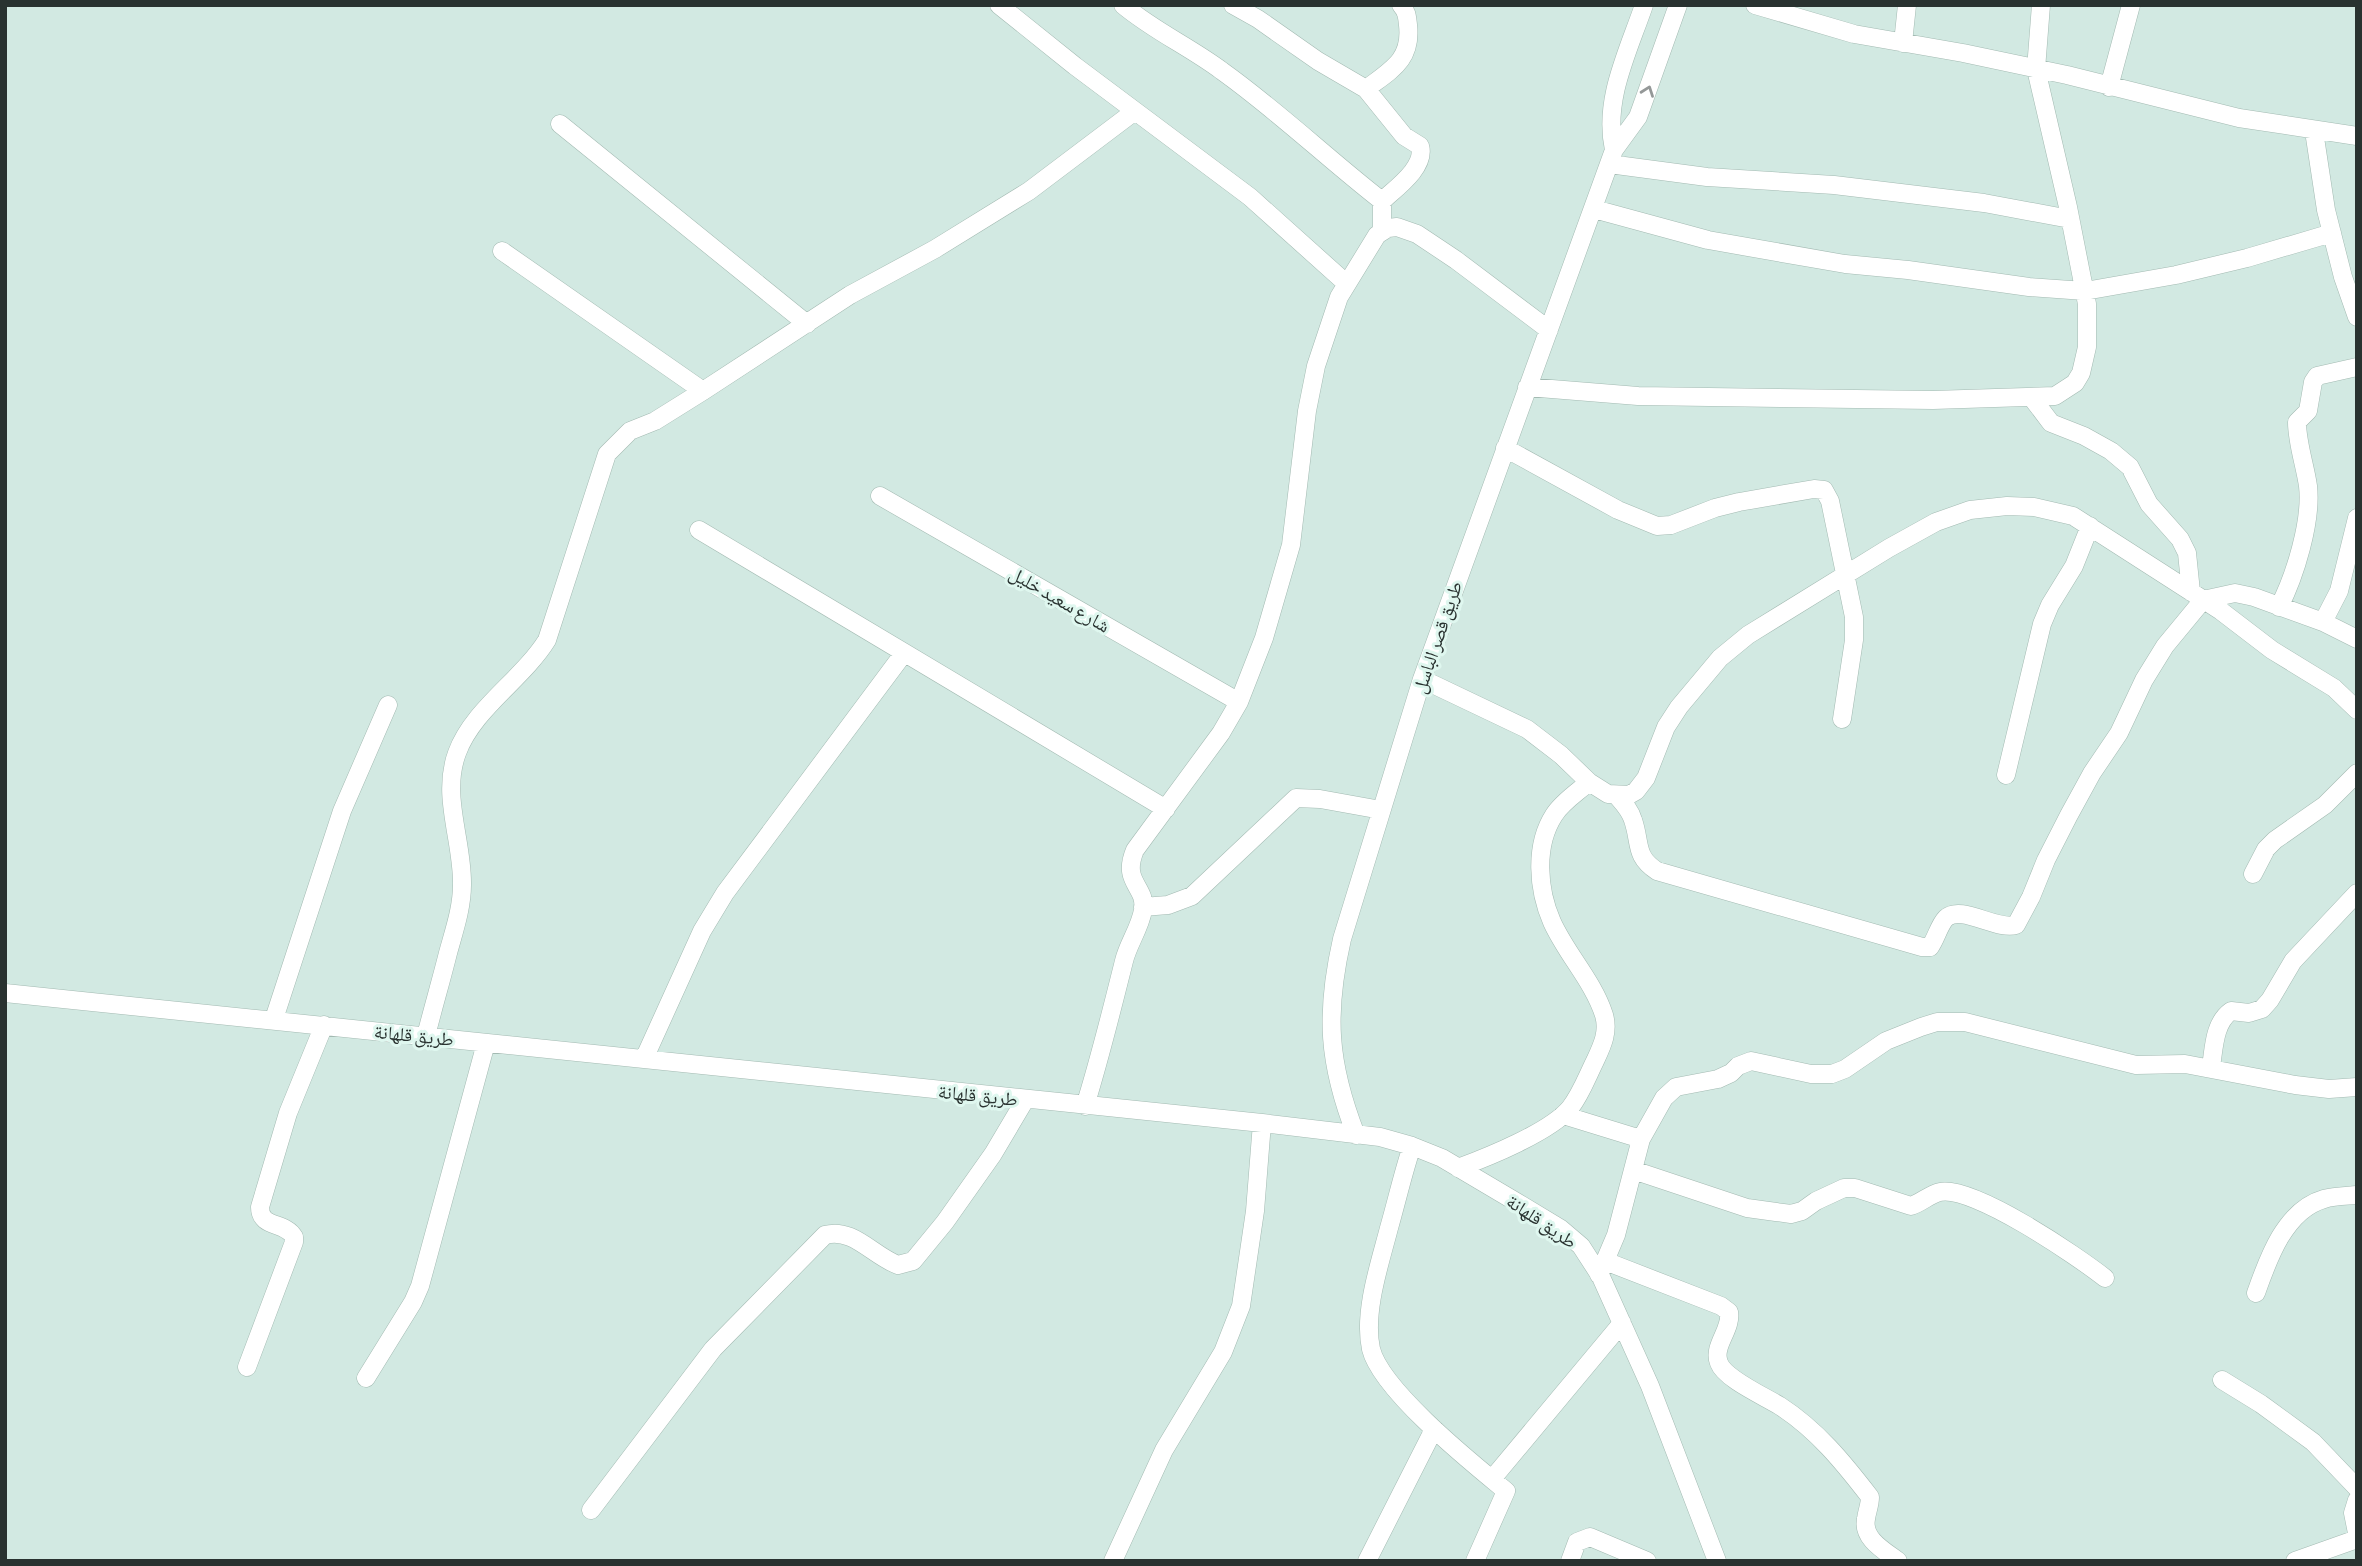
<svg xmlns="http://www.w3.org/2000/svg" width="2362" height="1566" font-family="'Asap Condensed','Noto Naskh Arabic',sans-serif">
	<rect width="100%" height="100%" fill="#d2e9e2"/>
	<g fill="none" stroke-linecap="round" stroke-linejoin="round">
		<defs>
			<path id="minor" d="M 999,5 L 1075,66 L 1250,197 L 1347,284
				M 1123,5 C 1154,31 1190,47 1222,71 C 1278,111 1328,159 1382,201 L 1382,230
				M 1233,5 L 1258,19 L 1318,61 L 1366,89 L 1404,136 L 1420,146 C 1426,167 1396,188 1382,201
				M 1755,5 L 1854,34 L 1963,53 L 2067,75 L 2239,118 L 2357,136
				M 1903,43 L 1907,5
				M 2109,87 L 2131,5
				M 1366,89 C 1391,70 1412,60 1408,25 C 1407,16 1407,12 1401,5
				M 560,124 L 807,324
				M 2314,131 L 2326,210 L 2343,277 L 2357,317
				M 1614,150 C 1603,100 1628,52 1644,5
				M 1609,164 L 1707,177 L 1834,185 L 1984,203 L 2070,219
				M 1594,209 L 1708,240 L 1845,264 L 1908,270 L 2029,287 L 2085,291 L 2176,275 L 2247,258 L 2332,233
				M 502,251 L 703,391
				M 1527,387 L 1638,396 L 1933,400 L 2055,396 L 2075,383 L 2081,373 L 2087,347 L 2087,304 L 2068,207 L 2036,69 L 2041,5
				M 2032,398 L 2051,423 L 2084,436 L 2111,451 L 2130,467 L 2149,504 L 2180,539 L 2187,553 L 2191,592
				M 1505,448 L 1618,510 L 1657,526 L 1671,525 L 1715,508 L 1739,502 L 1814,489 L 1824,490 L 1830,501 L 1854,617 L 1854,640 L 1842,719
				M 880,496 L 1239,702
				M 699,530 L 1166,809
				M 2279,607 C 2295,576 2312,521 2308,486 C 2305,465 2297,443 2297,422 L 2308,411 L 2313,382 L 2317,376 L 2357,367
				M 2323,622 L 2339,591 L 2357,518
				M 1422,679 L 1527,729 L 1561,755 L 1589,782
				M 2006,775 L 2042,624 L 2050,605 L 2074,566 L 2090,526
				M 1617,796 C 1624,804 1630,810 1633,820 C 1641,843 1634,856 1657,871 L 1922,947 L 1930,947 C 1936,939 1939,925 1946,918 C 1961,904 1997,931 2016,925 L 2031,897 L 2046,860 L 2069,815 L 2092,773 L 2119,733 L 2144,680 L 2165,646 L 2203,600 L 2235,593 L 2254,597 L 2323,622 L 2357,639
				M 2253,874 L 2266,849 L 2275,840 L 2325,805 L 2357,773
				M 1143,907 L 1168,905 L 1192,896 L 1296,798 L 1320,799 L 1381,810
				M 5,993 L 1262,1123 L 1380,1137 L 1412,1146 L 1442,1158 L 1518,1203 L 1561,1229 L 1581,1246 L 1601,1277 L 1650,1386 L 1717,1561
				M 274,1019 L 342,811 L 388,705
				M 426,1036 C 433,1008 441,981 448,953 C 454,931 462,908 462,885 C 463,841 441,796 457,753 C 473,709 522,680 547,640 L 607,454 L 630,431 L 655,421 L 703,391 L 850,295 L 935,249 L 1029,191 L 1135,111
				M 644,1059 L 702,931 L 725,893 L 904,653
				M 2211,1067 C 2214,1048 2214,1023 2231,1011 L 2249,1013 L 2262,1009 L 2270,1000 L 2293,961 L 2357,893
				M 1085,1106 C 1100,1058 1112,1009 1124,961 C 1128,944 1140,928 1143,910 C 1147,886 1121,883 1135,850 L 1221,733 L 1239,702 L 1264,638 L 1291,545 L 1307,411 L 1316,366 L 1339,297 L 1377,235 L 1388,228 L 1397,227 L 1417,234 L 1456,260 L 1549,330
				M 1563,1115 L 1641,1139
				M 1356,1135 C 1328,1063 1325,1014 1342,939 L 1422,679 L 1614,150 L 1638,117 L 1678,5
				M 1412,1146 C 1403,1173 1397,1200 1389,1228 C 1380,1263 1363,1312 1371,1349 C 1381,1390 1472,1463 1506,1491 L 1475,1561
				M 1458,1168 C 1488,1157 1550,1132 1570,1108 C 1581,1094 1587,1077 1595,1061 C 1602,1046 1609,1032 1604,1015 C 1593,981 1567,955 1552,922 C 1538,890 1534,846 1554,815 C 1562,802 1578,792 1589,782 L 1608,794 L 1629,795 L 1636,791 L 1646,778 L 1666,727 L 1679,707 L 1720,658 L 1748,635 L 1889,548 L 1936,522 L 1970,510 L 2007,506 L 2034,507 L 2073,516 L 2221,611 L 2272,650 L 2334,688 L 2357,710
				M 1633,1170 L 1747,1208 L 1776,1212 L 1791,1214 L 1802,1211 L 1816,1201 L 1844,1188 L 1855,1188 L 1911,1206 C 1921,1203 1930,1194 1940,1192 C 1973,1185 2077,1256 2105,1278
				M 1605,1261 L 1721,1306 L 1729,1312 C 1732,1330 1712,1346 1719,1363 C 1725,1379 1764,1396 1780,1406 C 1817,1430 1843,1462 1870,1497 C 1870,1505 1867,1511 1866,1519 C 1862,1539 1885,1551 1898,1561
				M 1599,1275 L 1616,1235 L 1641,1139 L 1664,1098 L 1676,1087 L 1718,1079 L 1731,1073 L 1738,1066 L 1751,1061 L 1811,1074 L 1832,1074 L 1845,1069 L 1886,1041 L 1921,1027 L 1937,1022 L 1965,1022 L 2136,1065 L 2185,1064 L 2295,1085 L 2329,1089 L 2357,1087
				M 2256,1293 C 2268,1259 2285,1210 2324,1199 C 2334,1196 2346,1196 2357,1195
				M 247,1367 L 294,1242 L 294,1237 C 285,1221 260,1229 260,1207 L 288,1113 L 324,1025
				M 366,1378 L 413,1302 L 420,1286 L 486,1043
				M 2222,1380 L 2261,1404 L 2313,1442 L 2357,1488
				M 1492,1479 L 1622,1323
				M 2357,1500 L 2353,1513 L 2357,1533
				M 591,1510 L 713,1349 L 825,1235 C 853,1227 873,1256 898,1265 L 913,1261 L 945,1222 L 993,1154 L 1025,1100
				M 1113,1561 L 1164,1450 L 1223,1352 L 1241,1306 L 1255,1211 L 1262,1123
				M 1367,1561 L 1434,1429
				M 1570,1561 L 1577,1542 L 1590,1537 L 1647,1561
				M 2295,1561 L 2357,1539"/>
		</defs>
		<use href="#minor" stroke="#a3bab2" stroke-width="19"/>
		<use href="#minor" stroke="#fff" stroke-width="18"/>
	</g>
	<defs><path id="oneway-chevron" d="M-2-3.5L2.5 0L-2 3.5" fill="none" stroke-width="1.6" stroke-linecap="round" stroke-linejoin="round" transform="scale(1.75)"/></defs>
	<use stroke="#949898" href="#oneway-chevron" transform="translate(1648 91) rotate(-70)"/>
	<g text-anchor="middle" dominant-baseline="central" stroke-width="6" stroke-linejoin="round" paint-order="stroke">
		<g font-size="19" fill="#293230" stroke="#dff7ef">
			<text transform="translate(1060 599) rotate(30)">شارع سعيد خليل</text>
			<text transform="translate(1437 637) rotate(-71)">طريق قصر الباسل</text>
			<text transform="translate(414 1035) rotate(6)">طريق قلهانة</text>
			<text transform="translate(978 1095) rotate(6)">طريق قلهانة</text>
			<text transform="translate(1542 1221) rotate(34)">طريق قلهانة</text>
		</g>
	</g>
	<rect width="2362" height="1566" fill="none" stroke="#293230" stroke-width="14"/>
</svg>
